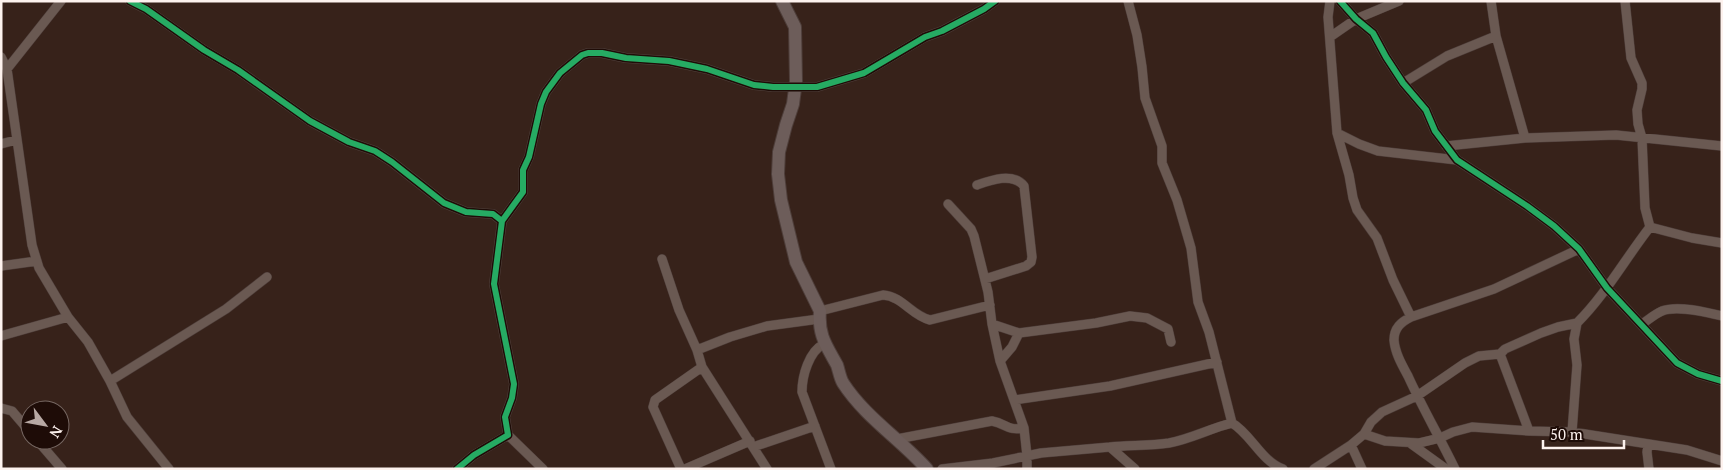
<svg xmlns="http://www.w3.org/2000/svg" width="1723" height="470" font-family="'PT Serif',serif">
	<rect width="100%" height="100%" fill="#37221a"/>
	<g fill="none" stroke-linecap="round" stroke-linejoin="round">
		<defs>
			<path id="street" d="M 130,1 L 146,9 L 204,50 L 238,70 L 310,121 L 349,142 L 375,151 L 392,162 L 444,203 L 466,212 L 493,214 L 502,221 L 494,284 L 514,384 L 512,398 L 505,417 L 508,435 L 474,455 L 457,469
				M 1128,1 L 1137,35 L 1142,67 L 1145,98 L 1162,146 L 1162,163 L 1177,200 L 1191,248 L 1198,302 L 1209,332 L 1232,423 C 1251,434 1261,461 1283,469
				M 1330,1 L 1328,17 L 1337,133 L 1349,175 L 1353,198 L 1357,210 L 1377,238 L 1393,280 L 1411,317 C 1401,322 1394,328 1394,340 C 1395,353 1402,365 1408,376 C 1422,407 1440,438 1455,469
				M 1340,1 L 1356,19 L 1373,33 L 1386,57 L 1403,83 L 1426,110 L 1435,131 L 1457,160 L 1527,206 L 1554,226 L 1579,249 L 1607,288 L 1677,363 L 1698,374 L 1722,381
				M 1491,1 L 1496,36 L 1525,138
				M 1625,1 L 1631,58 L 1642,83 L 1642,89 L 1637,110 L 1638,124 L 1642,138 L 1645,208 L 1650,227
				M 1330,37 L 1356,19 L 1399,1
				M 1,57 L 7,69 L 32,245 L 39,268 L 68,317 L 88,342 L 110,381 L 127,417 L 169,469
				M 7,69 L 61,1
				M 1403,83 L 1447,56 L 1496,36
				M 1337,133 L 1359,144 L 1378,151 L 1457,160
				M 1,144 L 16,140
				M 1446,146 L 1525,138 L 1616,135 L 1722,146
				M 977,185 C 991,180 1013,172 1024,186 L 1032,257 L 1031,262 L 1026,266 L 985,279
				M 948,204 L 971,229 L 974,236 L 988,292 L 992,324 L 1000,361 L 1024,428 L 1027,456 L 1027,469
				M 502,221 L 523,192 L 523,170 L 529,157 L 541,104 L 546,92 L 560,73 L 582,55 L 588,53 L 602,53 L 626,58 L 669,61 L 707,69 L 754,85 L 773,87 L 817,87 L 864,73 L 925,37 L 942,31 L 984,9 L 995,1
				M 1650,227 L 1692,238 L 1722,243
				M 662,259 L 679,310 L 697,350 L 702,367 L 767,469
				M 1,266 L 37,261
				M 820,311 L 883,295 C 902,296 912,316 930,320 L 990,305
				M 1411,317 L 1494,289 L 1579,249
				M 1577,323 C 1606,294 1625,259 1650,227
				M 992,324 L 1019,333
				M 1642,324 C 1648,320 1655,314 1662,311 C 1677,305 1706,312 1722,316
				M 1,336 L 68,317
				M 824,344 C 809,351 802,376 802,392 L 831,469
				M 697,350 L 730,337 L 767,326 L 819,319
				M 1500,354 L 1529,431
				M 1000,361 L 1012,347 L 1019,333 L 1096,323 L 1130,316 L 1147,318 L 1168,329 L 1171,342
				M 110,381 L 226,309 L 267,277
				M 1014,400 L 1110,386 L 1217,362
				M 1,408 L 12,411 L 30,432
				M 1364,434 L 1385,441 L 1419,443 L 1440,438 L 1453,432 L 1472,427 L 1529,431 L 1572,432 L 1687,450 L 1722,461
				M 508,435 L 543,469
				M 897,439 L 992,421 C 1007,424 1007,431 1024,428
				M 37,440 L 62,469
				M 1410,443 L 1446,469
				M 1648,444 L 1647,452 L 1649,469
				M 1351,445 L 1362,469
				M 753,447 L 815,426
				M 1110,447 C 1129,445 1150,446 1169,443 C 1191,439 1211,428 1232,423
				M 681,469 L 653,407 L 655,400 L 702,367
				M 685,469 L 750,441
				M 942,469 L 993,463 L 1041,453 L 1110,447 L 1135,469
				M 1314,469 L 1351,445 L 1364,434 L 1371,422 L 1382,412 L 1417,396 L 1465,363 L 1479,356 L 1500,354 L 1505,349 L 1541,333 L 1558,327 L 1577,323 L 1574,339 L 1577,365 L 1572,432"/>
			<path id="secondary" d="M 782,1 L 795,27 L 796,81 L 793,104 L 786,125 L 779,152 L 778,174 L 781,200 L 796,262 L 820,311 C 818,335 826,345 837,365 C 839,371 840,378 843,383 C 865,417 900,439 927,469"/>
		</defs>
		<use href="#street" stroke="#4e3e3a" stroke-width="10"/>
		<use href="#secondary" stroke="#4e3e3a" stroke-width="14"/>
		<use href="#street" stroke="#6a5952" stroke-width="9"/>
		<use href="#secondary" stroke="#6d5d5a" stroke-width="12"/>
		<defs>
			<path id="cycleway" d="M 130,1 L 146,9 L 204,50 L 238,70 L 310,121 L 349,142 L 375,151 L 392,162 L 444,203 L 466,212 L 493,214 L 502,221 L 494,284 L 514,384 L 512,398 L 505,417 L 508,435 L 474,455 L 457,469
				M 1340,1 L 1356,19 L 1373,33 L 1386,57 L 1403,83 L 1426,110 L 1435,131 L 1457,160 L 1527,206 L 1554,226 L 1579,249 L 1607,288 L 1677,363 L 1698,374 L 1722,381
				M 502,221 L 523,192 L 523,170 L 529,157 L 541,104 L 546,92 L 560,73 L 582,55 L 588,53 L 602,53 L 626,58 L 669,61 L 707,69 L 754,85 L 773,87 L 817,87 L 864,73 L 925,37 L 942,31 L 984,9 L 995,1"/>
		</defs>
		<use href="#cycleway" stroke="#1e0c07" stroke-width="9"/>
		<use href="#cycleway" stroke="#26ab63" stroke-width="6"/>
	</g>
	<rect width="1723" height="470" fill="none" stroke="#fdf2ee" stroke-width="5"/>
	<g transform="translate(45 425) rotate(122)"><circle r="24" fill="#1e0c07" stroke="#776863"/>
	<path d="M0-4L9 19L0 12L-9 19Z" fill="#b8a9a4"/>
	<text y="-8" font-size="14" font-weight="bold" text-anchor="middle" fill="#fdf2ee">N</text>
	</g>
	<path d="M1543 440v8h81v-8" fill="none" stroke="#fdf2ee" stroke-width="2.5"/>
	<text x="1550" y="440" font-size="15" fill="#fdf2ee" stroke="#1e0c07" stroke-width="4" paint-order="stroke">50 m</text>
</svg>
